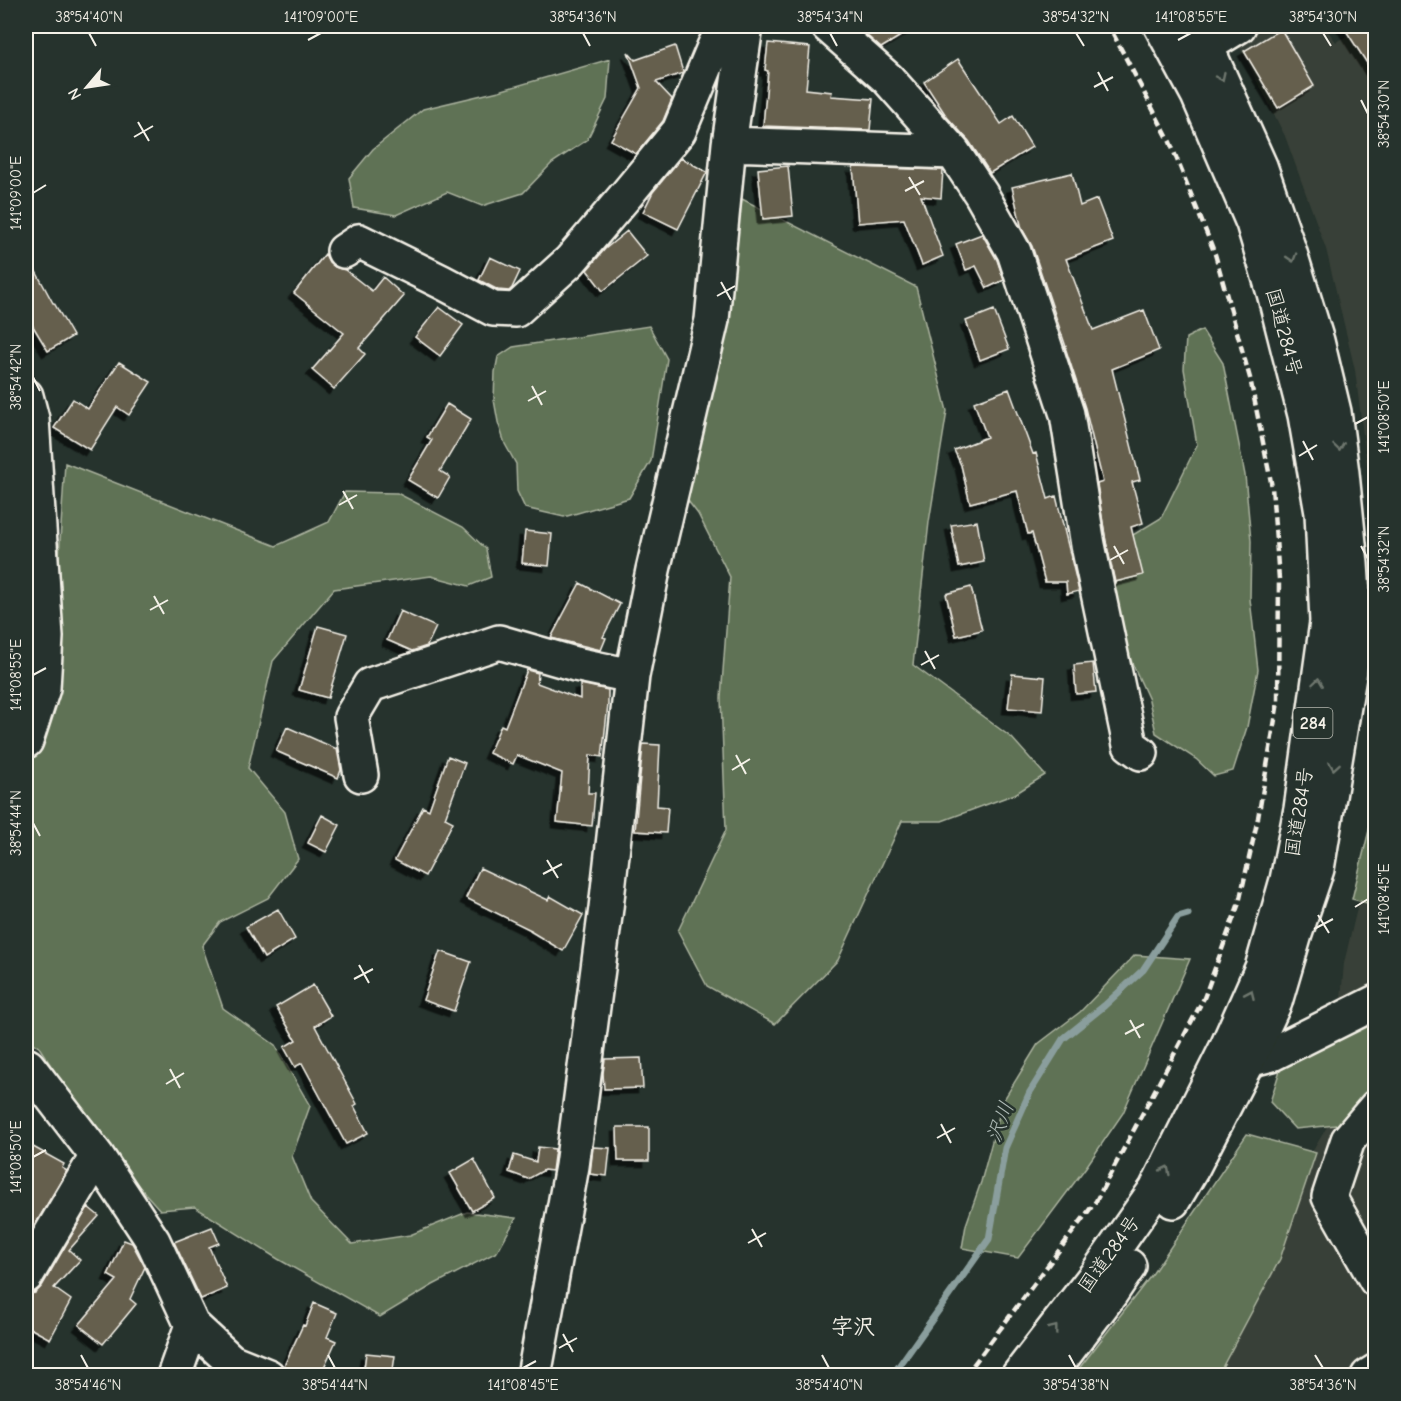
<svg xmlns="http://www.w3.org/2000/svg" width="1401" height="1401" font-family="'Comic Neue','Klee One',sans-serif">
	<defs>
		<filter id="shadow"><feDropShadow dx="-5.5" dy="5.5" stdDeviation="0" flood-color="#0009"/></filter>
	</defs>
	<rect width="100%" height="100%" fill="#26332d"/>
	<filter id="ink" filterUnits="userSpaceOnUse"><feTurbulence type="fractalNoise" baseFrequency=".0167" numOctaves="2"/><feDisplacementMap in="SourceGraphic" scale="12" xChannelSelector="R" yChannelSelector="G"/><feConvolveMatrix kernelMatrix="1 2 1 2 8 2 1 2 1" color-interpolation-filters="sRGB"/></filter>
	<g filter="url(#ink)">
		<path fill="#394037" d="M 1249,26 L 1324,26 L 1336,42 L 1362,26 L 1375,26 L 1375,531 L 1355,370 L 1326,249 L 1285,136 L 1234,36 Z
			M 1375,833 L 1375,1375 L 1177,1376 L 1241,1273 L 1331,1120 L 1344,963 Z"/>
		<path fill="#5f7255" stroke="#aab29e" stroke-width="1.5" d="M 610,59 L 607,99 L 587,140 L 552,163 L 523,193 L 482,206 L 447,192 L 396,215 L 354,208 L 349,178 L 373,149 L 423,109 L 499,91 Z
			M 740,198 L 916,287 L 947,411 L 929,522 L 913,665 L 1012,738 L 1045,775 L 1015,794 L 942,821 L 902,821 L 838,960 L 775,1024 L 707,986 L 678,931 L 726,830 L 721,698 L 730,577 L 698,514 L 685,497 Z
			M 649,326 L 667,359 L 651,461 L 629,498 L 564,517 L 525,508 L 517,491 L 516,464 L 505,444 L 498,422 L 494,400 L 495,372 L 498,357 L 513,347 Z
			M 1202,330 L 1223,363 L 1245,475 L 1251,541 L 1250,599 L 1258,670 L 1247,727 L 1233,771 L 1214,776 L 1196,759 L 1156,733 L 1149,700 L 1123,643 L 1102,546 L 1128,538 L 1161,518 L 1197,445 L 1184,369 L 1186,338 Z
			M 65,463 L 276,546 L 329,522 L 345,492 L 397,493 L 463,527 L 486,549 L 491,577 L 469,586 L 431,576 L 334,589 L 273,661 L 248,768 L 285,812 L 298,859 L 268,898 L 220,922 L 202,946 L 223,1008 L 275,1045 L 310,1106 L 292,1156 L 311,1202 L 352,1244 L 410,1235 L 467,1212 L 516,1218 L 497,1252 L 433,1285 L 380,1317 L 278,1259 L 195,1207 L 160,1210 L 103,1146 L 39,1047 L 26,1039 L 26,661 L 29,663 L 54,636 Z
			M 1375,806 L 1376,905 L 1375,905 L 1352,899 Z
			M 1135,955 L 1190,959 L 1123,1113 L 1086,1167 L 1018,1258 L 962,1248 L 966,1225 L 981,1182 L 1003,1101 L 1038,1044 L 1080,1012 Z
			M 1375,1021 L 1375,1086 L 1369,1090 L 1347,1124 L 1295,1129 L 1270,1102 L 1280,1070 Z
			M 1247,1134 L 1316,1153 L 1280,1259 L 1218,1375 L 1074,1375 L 1153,1273 Z"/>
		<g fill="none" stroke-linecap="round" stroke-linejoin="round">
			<path stroke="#8a9e9d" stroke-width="7" d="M 892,1376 L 989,1239 L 1005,1148 L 1030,1092 L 1063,1039 L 1104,1006 L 1143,970 L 1178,917 L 1188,914"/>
		</g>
		<path fill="#655e4e" stroke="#f4f1e8" stroke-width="1.5" filter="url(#shadow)" d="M 860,26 L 917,26 L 881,48 L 864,33 Z
			M 1343,26 L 1367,26 L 1376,38 L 1376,77 Z
			M 1281,29 L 1314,86 L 1278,108 L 1244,51 Z
			M 768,43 L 810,47 L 806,89 L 832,92 L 831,96 L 873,99 L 870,130 L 763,126 L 768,71 L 765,70 Z
			M 675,46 L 683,72 L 683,73 L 656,82 L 672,99 L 663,121 L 636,154 L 611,140 L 641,88 L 628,52 L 635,60 Z
			M 958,59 L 1001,124 L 1013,116 L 1032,147 L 990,173 L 969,141 L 947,117 L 924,82 Z
			M 681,158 L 707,172 L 678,229 L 643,212 L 653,192 Z
			M 788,166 L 793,216 L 763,219 L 758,169 Z
			M 853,167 L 943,170 L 941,198 L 921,196 L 943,256 L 922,265 L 904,219 L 858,223 Z
			M 1072,173 L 1080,206 L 1097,199 L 1113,241 L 1066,259 L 1093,330 L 1144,310 L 1159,350 L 1112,369 L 1140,480 L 1132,482 L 1143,523 L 1131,527 L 1143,575 L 1115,582 L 1106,542 L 1097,484 L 1103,482 L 1085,408 L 1065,347 L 1066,347 L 1032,246 L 1022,229 L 1012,187 Z
			M 627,231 L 647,256 L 603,291 L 587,270 L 605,249 Z
			M 982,234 L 997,260 L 1004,280 L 987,288 L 976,266 L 966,270 L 956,244 Z
			M 26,253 L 53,303 L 54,303 L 73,336 L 48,351 L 28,318 L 33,315 L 26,301 Z
			M 325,254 L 329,262 L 335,267 L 345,270 L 372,291 L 383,277 L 404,296 L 359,348 L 365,354 L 334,389 L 312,370 L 344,333 L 294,293 Z
			M 490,257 L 520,271 L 512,288 L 509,291 L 498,290 L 479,280 Z
			M 439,307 L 463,325 L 440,356 L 415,337 Z
			M 994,310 L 1009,349 L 980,360 L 966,321 Z
			M 119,362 L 151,382 L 129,415 L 117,407 L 90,450 L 54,428 L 73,399 L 88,409 Z
			M 1009,389 L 1033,454 L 1036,453 L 1048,499 L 1056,496 L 1079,591 L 1067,594 L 1066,582 L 1045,582 L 1032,533 L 1028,534 L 1017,491 L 970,503 L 961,465 L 954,450 L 987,437 L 974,402 Z
			M 447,404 L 471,419 L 440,471 L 450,477 L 438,498 L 408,480 L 432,440 L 427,437 Z
			M 977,521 L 984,562 L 959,567 L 951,525 Z
			M 525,531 L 552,534 L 549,566 L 522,563 Z
			M 580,583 L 620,604 L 603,637 L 606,638 L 601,650 L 551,638 Z
			M 971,587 L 982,630 L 956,636 L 946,594 Z
			M 400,611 L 436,627 L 427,646 L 412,651 L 387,640 Z
			M 318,626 L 347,634 L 328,698 L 299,690 Z
			M 1093,663 L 1096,692 L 1076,694 L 1074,665 Z
			M 527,670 L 538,673 L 537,683 L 580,699 L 580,684 L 608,690 L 608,704 L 602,757 L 590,755 L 588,793 L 595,793 L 592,826 L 557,822 L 562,773 L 517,755 L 513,764 L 489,753 L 501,725 L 505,727 Z
			M 1012,674 L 1045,677 L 1042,711 L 1008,708 Z
			M 287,727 L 337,749 L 341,770 L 338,778 L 276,751 Z
			M 643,744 L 660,745 L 657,806 L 668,807 L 666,833 L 635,831 Z
			M 448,756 L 465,763 L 445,818 L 453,822 L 425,876 L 395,860 L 423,807 L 429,810 Z
			M 322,815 L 340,825 L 326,852 L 308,843 Z
			M 480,868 L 548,900 L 550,896 L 583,915 L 563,951 L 530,931 L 531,930 L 466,898 Z
			M 278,909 L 295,939 L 264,958 L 246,927 Z
			M 440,951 L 471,962 L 454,1011 L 423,1000 Z
			M 313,985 L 331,1016 L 315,1026 L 357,1104 L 354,1106 L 368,1133 L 346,1144 L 302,1063 L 295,1067 L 284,1047 L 296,1040 L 276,1007 Z
			M 641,1058 L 643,1088 L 604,1089 L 603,1073 L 605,1059 Z
			M 617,1127 L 649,1127 L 649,1161 L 618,1161 Z
			M 26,1143 L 64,1164 L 62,1168 L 67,1171 L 26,1240 Z
			M 538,1147 L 555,1149 L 552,1171 L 544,1170 L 528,1179 L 509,1172 L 514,1155 L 536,1162 Z
			M 593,1147 L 610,1148 L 607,1176 L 590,1174 Z
			M 474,1159 L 495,1198 L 472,1211 L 450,1173 Z
			M 88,1207 L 99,1216 L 69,1250 L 80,1260 L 54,1288 L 71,1300 L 50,1339 L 26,1326 L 26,1295 L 35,1293 L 42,1286 Z
			M 212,1227 L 219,1243 L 209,1247 L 227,1288 L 201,1299 L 174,1242 Z
			M 124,1240 L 132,1243 L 145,1267 L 130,1299 L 136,1304 L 103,1344 L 79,1325 L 117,1280 L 108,1275 Z
			M 314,1303 L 337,1313 L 327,1337 L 336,1341 L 320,1376 L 301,1376 L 284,1366 L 303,1325 L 305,1326 Z
			M 366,1353 L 395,1356 L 392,1376 L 363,1376 Z"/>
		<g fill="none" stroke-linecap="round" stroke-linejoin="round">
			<defs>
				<path id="minor" d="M 828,26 L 888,79 L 953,152 L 981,194 L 1014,252 L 1067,414 L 1088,545 L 1130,745 L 1141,753
					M 1182,60 L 1206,46 L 1239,26
					M 729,144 L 953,152
					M 344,251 L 359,241 L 442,282 L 493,309 L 516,310 L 570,261 L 627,194 L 679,131 L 714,47 L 725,26
					M 26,396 L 32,419 L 46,637 L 43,688 L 26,741
					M 361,775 L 351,717 L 370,685 L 499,642 L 575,664 L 632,676
					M 1227,1050 L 1248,1060 L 1272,1054 L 1376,1002
					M 26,1069 L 28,1066 L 97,1156 L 153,1241 L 192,1325 L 231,1361 L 268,1376
					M 1376,1107 L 1348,1140 L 1329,1197 L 1376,1280
					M 26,1276 L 97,1156
					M 174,1376 L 192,1325
					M 534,1376 L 572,1166 L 606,908 L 632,676 L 653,570 L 712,320 L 729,144 L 746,26
					M 1368,1376 L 1376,1371"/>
				<path id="highway" d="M 1173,1201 L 1193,1167 L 1248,1060 L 1275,1002 L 1295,934 L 1317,869 L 1350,670 L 1355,626 L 1351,564 L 1342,473 L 1334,412 L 1317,341 L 1290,253 L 1260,166 L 1206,46 L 1193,26
					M 1018,1376 L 1096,1275 L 1156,1189 L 1226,1049 L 1262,968 L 1287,880 L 1301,809 L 1327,622 L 1322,513 L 1305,415 L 1274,293 L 1253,223 L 1198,95 L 1161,26
					M 1048,1376 L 1111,1293 L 1129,1266"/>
			</defs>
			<use href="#minor" stroke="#f4f1e8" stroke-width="38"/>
			<use href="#highway" stroke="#f4f1e8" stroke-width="38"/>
			<use href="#minor" stroke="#26332d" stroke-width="33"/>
			<use href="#highway" stroke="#26332d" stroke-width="33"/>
			<path stroke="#f4f1e8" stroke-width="4.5" stroke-dasharray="9 4.5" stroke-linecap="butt" d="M 965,1376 L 1096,1201 L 1204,998 L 1239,903 L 1258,818 L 1278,702 L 1279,579 L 1272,487 L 1250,378 L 1215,254 L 1170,142 L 1109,26"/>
		</g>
		<defs><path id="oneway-chevron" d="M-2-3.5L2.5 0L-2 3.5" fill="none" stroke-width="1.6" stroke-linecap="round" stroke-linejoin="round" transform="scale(1.5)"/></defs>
		<g stroke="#6e766e">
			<use href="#oneway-chevron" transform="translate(1221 77) rotate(65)"/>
			<use href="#oneway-chevron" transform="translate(1292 258) rotate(73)"/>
			<use href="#oneway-chevron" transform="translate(1339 447) rotate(82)"/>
			<use href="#oneway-chevron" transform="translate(1318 682) rotate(-82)"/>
			<use href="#oneway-chevron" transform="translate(1334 766) rotate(99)"/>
			<use href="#oneway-chevron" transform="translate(1250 994) rotate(-66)"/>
			<use href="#oneway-chevron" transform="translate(1166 1170) rotate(-64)"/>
			<use href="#oneway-chevron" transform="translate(1054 1329) rotate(-52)"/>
		</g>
	</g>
	<path fill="none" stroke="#f4f1e8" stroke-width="2" d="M 89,33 L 96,46M 583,33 L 590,46M 830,33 L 837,46M 1076,33 L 1084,46M 1323,33 L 1331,46M 308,40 L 321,33M 1178,40 L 1191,33M 1098,72 L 1108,91M 1094,87 L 1113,77M 1361,100 L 1368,114M 138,122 L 149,141M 134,137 L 153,126M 909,177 L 920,195M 905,191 L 924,181M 33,193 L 46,185M 721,282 L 731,300M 717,296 L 735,286M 33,377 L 40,391M 532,386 L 542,405M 528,401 L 546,391M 1355,424 L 1368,417M 1303,441 L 1313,460M 1299,456 L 1317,445M 343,491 L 353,509M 339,505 L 357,495M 1114,546 L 1124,564M 1361,546 L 1368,559M 1110,560 L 1128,550M 154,596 L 164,614M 150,610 L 168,600M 925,651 L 935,669M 921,665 L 939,655M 33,675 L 46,668M 736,755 L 746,774M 732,770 L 750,759M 33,823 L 40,836M 547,860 L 558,878M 543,874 L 562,864M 1355,907 L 1368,899M 1318,915 L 1329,933M 1314,929 L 1333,919M 359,965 L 369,983M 354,979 L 373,969M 1130,1020 L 1140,1038M 1125,1034 L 1144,1024M 170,1069 L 180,1088M 166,1084 L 184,1073M 941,1124 L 951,1143M 937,1138 L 955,1128M 33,1157 L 46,1150M 752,1229 L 762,1247M 748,1243 L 766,1233M 563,1334 L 573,1352M 559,1348 L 577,1338M 81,1355 L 88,1368M 328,1355 L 335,1368M 822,1355 L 829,1368M 1069,1355 L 1076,1368M 1315,1355 L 1323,1368M 523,1368 L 536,1361"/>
	<g text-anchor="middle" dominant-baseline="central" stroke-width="5" stroke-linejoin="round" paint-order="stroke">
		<rect fill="#26332d" stroke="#b6b8b0" stroke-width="1.5" x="1293.5" y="708" width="39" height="30" rx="4.5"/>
		<g font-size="18" font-weight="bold" fill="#f4f1e8">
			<text x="1313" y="723">284</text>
		</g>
		<g font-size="20" fill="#f4f1e8" stroke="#26332d">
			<text transform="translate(1284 332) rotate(75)">国道284号</text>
			<text transform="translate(1299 812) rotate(-81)">国道284号</text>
			<text transform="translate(1109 1254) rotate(-54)">国道284号</text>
		</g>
		<g font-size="21" font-style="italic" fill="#aebab6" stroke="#26332d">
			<text transform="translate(1000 1122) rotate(-69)">沢川</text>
		</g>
		<g font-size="22" font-weight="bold" fill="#f4f1e8" stroke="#26332d">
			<text x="853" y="1327">字沢</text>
		</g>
	</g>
	<rect width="1401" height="1401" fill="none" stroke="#26332d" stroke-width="66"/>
	<g transform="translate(87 87) rotate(241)" stroke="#26332d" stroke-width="4.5" paint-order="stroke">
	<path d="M0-4.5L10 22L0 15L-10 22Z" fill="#f4f1e8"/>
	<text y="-9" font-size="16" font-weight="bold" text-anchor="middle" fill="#f4f1e8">N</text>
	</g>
	<rect x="33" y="33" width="1335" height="1335" fill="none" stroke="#f4f1e8" stroke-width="2"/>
	<g font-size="15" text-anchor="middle" fill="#f4f1e8">
		<text x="89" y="22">38°54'40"N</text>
		<text x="321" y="22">141°09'00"E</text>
		<text x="583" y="22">38°54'36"N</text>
		<text x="830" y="22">38°54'34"N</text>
		<text x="1076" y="22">38°54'32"N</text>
		<text x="1191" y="22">141°08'55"E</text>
		<text x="1323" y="22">38°54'30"N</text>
		<text transform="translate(1384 114) rotate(-90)" y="5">38°54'30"N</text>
		<text transform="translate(16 193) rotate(-90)" y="5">141°09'00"E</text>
		<text transform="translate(16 377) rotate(-90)" y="5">38°54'42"N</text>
		<text transform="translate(1384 417) rotate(-90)" y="5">141°08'50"E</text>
		<text transform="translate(1384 559) rotate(-90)" y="5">38°54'32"N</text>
		<text transform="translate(16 675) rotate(-90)" y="5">141°08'55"E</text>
		<text transform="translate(16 823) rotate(-90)" y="5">38°54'44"N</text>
		<text transform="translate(1384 899) rotate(-90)" y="5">141°08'45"E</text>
		<text transform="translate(16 1157) rotate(-90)" y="5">141°08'50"E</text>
		<text x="88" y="1390">38°54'46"N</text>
		<text x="335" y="1390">38°54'44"N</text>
		<text x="523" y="1390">141°08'45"E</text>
		<text x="829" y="1390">38°54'40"N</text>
		<text x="1076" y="1390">38°54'38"N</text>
		<text x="1323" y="1390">38°54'36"N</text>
	</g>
</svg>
